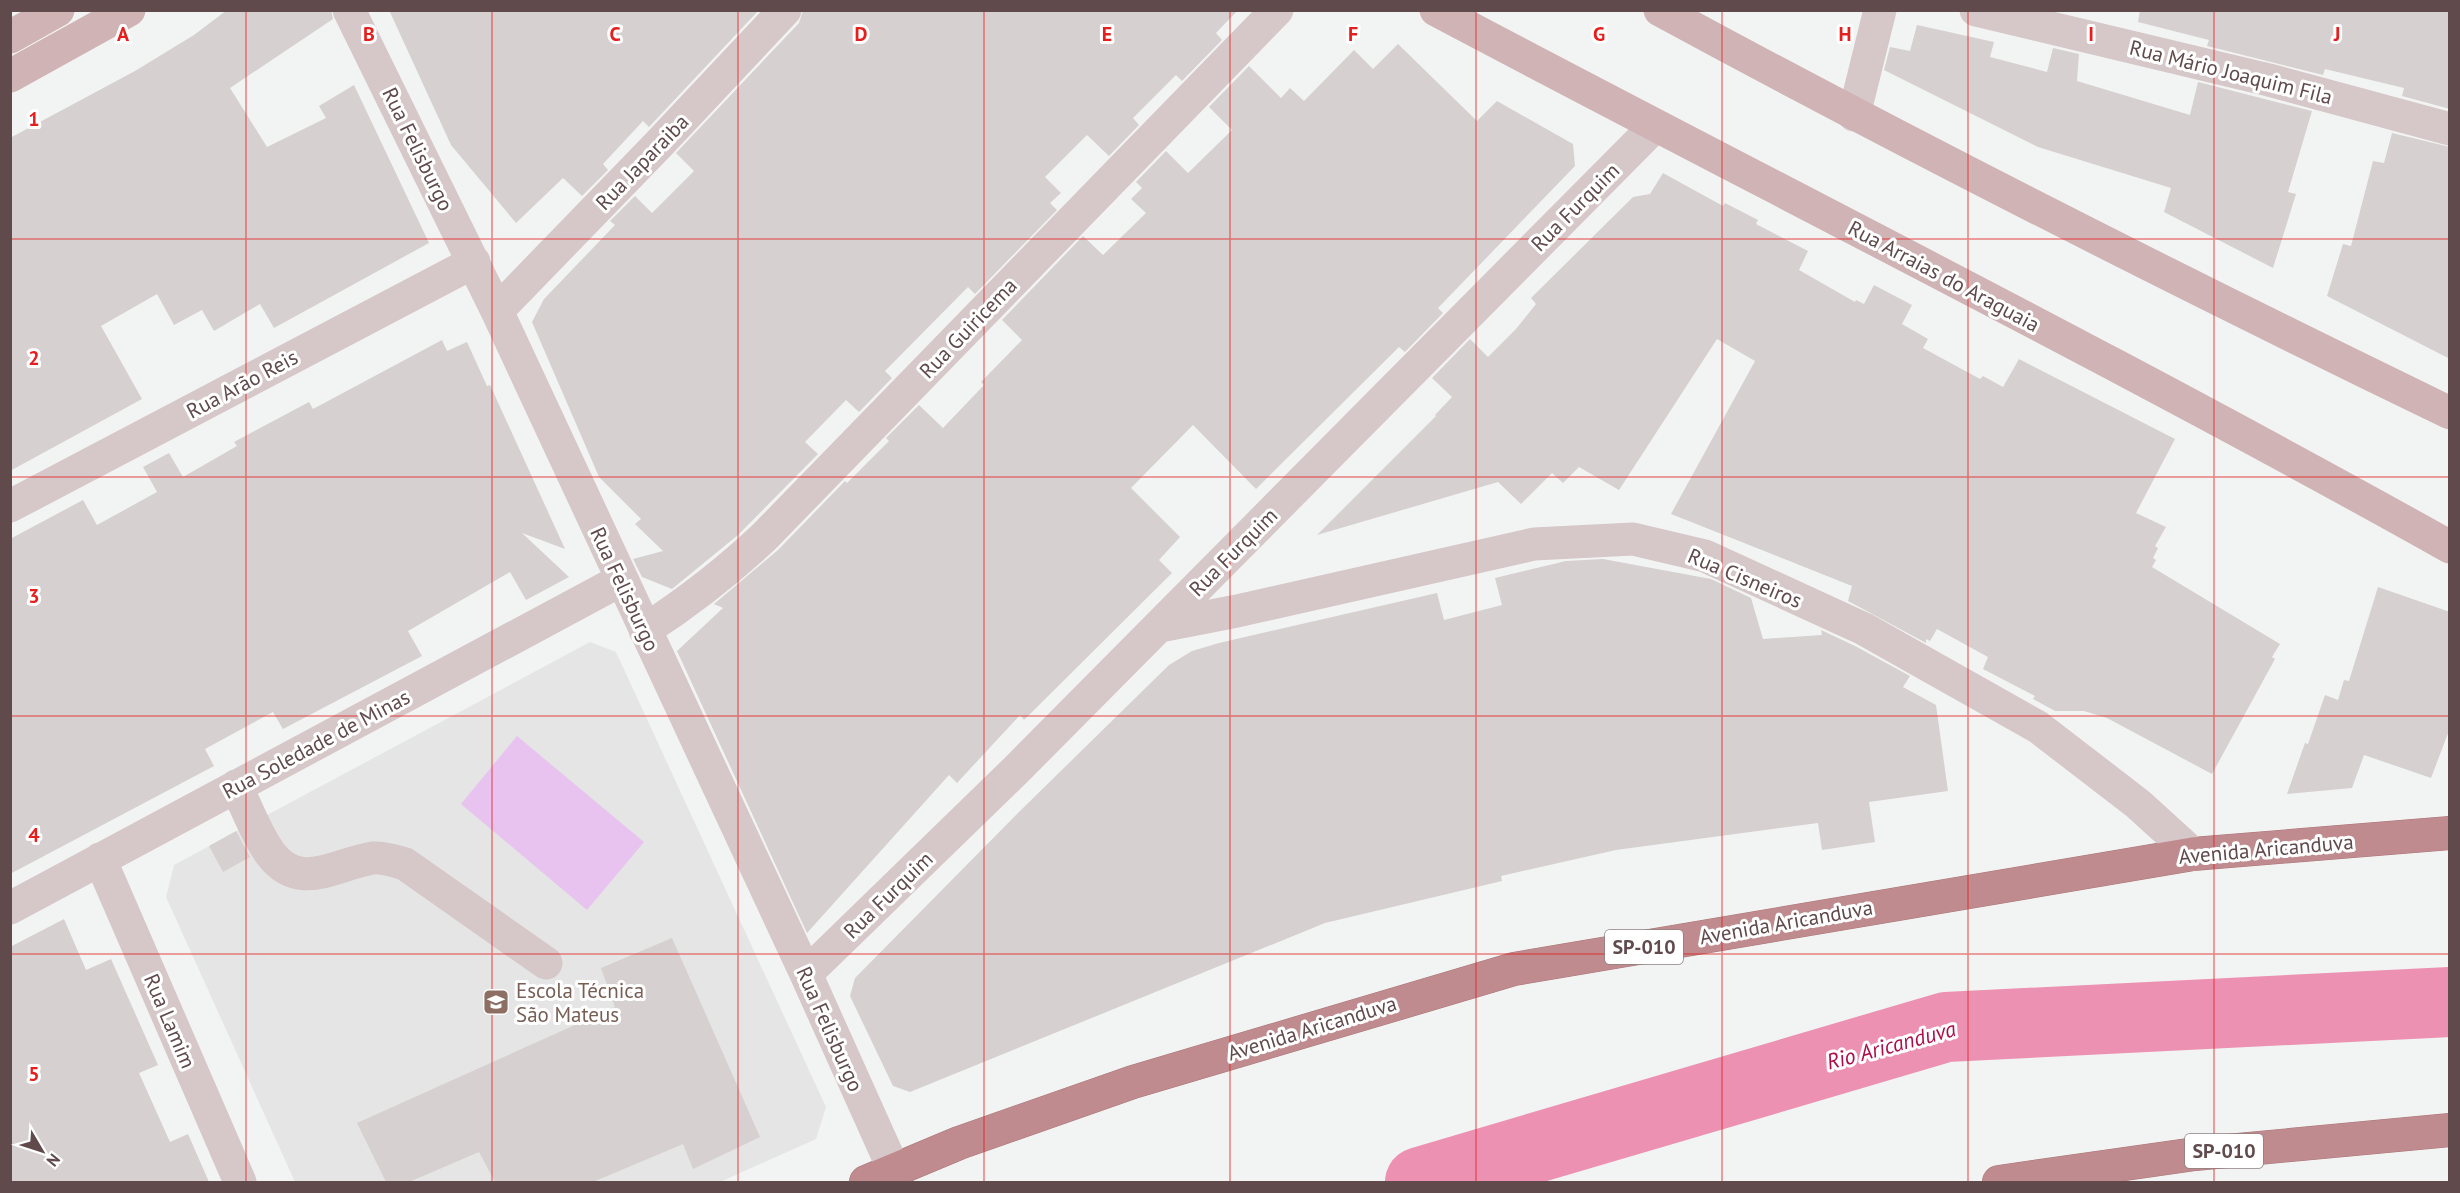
<svg xmlns="http://www.w3.org/2000/svg" width="2460" height="1193" font-family="'PT Sans',sans-serif">
	<rect width="100%" height="100%" fill="#f2f4f3"/>
	<path fill="#e4e5e4" d="M 590,642 L 616,652 L 826,1107 L 816,1139 L 720,1182 L 295,1182 L 166,897 L 174,865 Z"/>
	<path fill="#e8c3f0" d="M 517,736 L 644,842 L 587,910 L 461,804 Z"/>
	<g fill="none" stroke-linecap="round" stroke-linejoin="round">
		<path stroke="#ec91b1" stroke-width="70" d="M 1420,1182 L 1946,1027 L 2450,1002"/>
	</g>
	<path fill="#d6d0d0" d="M 227,10 L 331,10 L 333,19 L 230,88 L 267,147 L 326,118 L 319,106 L 354,85 L 429,243 L 274,328 L 260,304 L 214,331 L 202,310 L 174,325 L 157,294 L 101,326 L 142,399 L 10,471 L 10,138 L 135,71 L 194,35 Z
		M 389,10 L 759,10 L 649,127 L 643,121 L 603,164 L 608,170 L 582,196 L 563,178 L 516,223 L 451,145 Z
		M 803,10 L 1238,10 L 1216,33 L 1222,40 L 1182,81 L 1176,75 L 1133,118 L 1139,125 L 1109,156 L 1087,135 L 1045,177 L 1061,193 L 1050,203 L 1057,210 L 975,294 L 968,287 L 885,371 L 892,378 L 859,412 L 846,400 L 805,442 L 818,454 L 738,535 L 672,589 L 642,577 L 633,559 L 663,551 L 635,524 L 641,519 L 599,477 L 532,322 L 544,299 L 615,225 L 610,221 L 635,196 L 652,213 L 694,171 L 676,153 L 799,23 Z
		M 2140,10 L 2450,10 L 2450,109 L 2402,96 L 2404,88 L 2325,69 L 2323,75 L 2207,46 L 2209,40 L 2138,22 Z
		M 1917,25 L 1994,42 L 1990,57 L 2047,72 L 2053,48 L 2079,54 L 2077,81 L 2190,115 L 2198,82 L 2312,111 L 2288,192 L 2296,194 L 2273,268 L 2164,212 L 2171,188 L 2038,147 L 1884,70 L 1890,47 L 1910,51 Z
		M 1398,44 L 1477,121 L 1497,101 L 1573,144 L 1575,166 L 1438,308 L 1443,313 L 1405,352 L 1399,347 L 1256,489 L 1193,425 L 1131,488 L 1180,537 L 1159,560 L 1172,573 L 1024,720 L 1020,715 L 957,783 L 949,775 L 807,933 L 677,651 L 723,608 L 714,604 L 778,550 L 845,481 L 847,483 L 889,441 L 886,438 L 919,405 L 943,428 L 984,385 L 981,382 L 1022,340 L 1002,320 L 1083,236 L 1103,255 L 1146,213 L 1131,199 L 1142,188 L 1136,182 L 1166,151 L 1188,173 L 1232,130 L 1209,107 L 1249,66 L 1281,98 L 1290,88 L 1304,101 L 1354,50 L 1373,69 Z
		M 2392,133 L 2450,147 L 2450,359 L 2327,296 L 2343,244 L 2351,246 L 2373,161 L 2384,163 Z
		M 1663,173 L 1723,206 L 1725,203 L 1758,220 L 1756,224 L 1808,251 L 1799,270 L 1855,302 L 1856,300 L 1864,304 L 1874,285 L 1912,305 L 1902,324 L 1928,339 L 1923,348 L 1980,379 L 1983,376 L 2003,387 L 2019,359 L 2175,439 L 2136,513 L 2166,527 L 2155,546 L 2158,548 L 2153,558 L 2156,560 L 2152,567 L 2280,644 L 2272,657 L 2275,659 L 2212,774 L 2107,718 L 2084,711 L 2055,711 L 2033,699 L 2035,696 L 1983,669 L 1988,657 L 1937,629 L 1930,641 L 1926,639 L 1926,643 L 1848,601 L 1852,586 L 1671,514 L 1755,361 L 1717,339 L 1619,490 L 1579,467 L 1563,483 L 1552,473 L 1521,504 L 1498,482 L 1317,535 L 1436,416 L 1435,415 L 1452,397 L 1432,378 L 1470,339 L 1488,357 L 1516,329 L 1536,304 L 1531,298 L 1633,197 L 1650,194 Z
		M 442,340 L 447,351 L 467,342 L 487,386 L 490,385 L 565,549 L 522,533 L 569,577 L 526,600 L 510,572 L 408,631 L 422,656 L 283,729 L 273,712 L 205,749 L 214,766 L 10,874 L 10,539 L 83,500 L 97,525 L 157,492 L 143,467 L 169,453 L 183,477 L 237,446 L 234,442 L 309,402 L 313,409 Z
		M 1603,559 L 1711,579 L 1751,598 L 1763,639 L 1822,635 L 1821,630 L 1855,646 L 1910,676 L 1903,687 L 1936,705 L 1948,791 L 1869,802 L 1875,842 L 1822,850 L 1818,823 L 1616,850 L 1501,876 L 1502,881 L 1325,923 L 910,1092 L 893,1086 L 850,996 L 855,978 L 1020,811 L 1169,665 L 1192,651 L 1219,643 L 1437,593 L 1444,620 L 1502,605 L 1495,578 L 1566,561 Z
		M 2378,587 L 2450,612 L 2450,728 L 2431,778 L 2364,755 L 2352,788 L 2287,794 L 2305,743 L 2308,744 L 2325,695 L 2338,700 L 2344,680 L 2349,681 Z
		M 236,831 L 250,857 L 223,872 L 209,846 Z
		M 64,919 L 86,970 L 111,959 L 158,1065 L 139,1073 L 170,1142 L 188,1134 L 209,1182 L 10,1182 L 10,947 Z
		M 672,938 L 760,1137 L 693,1169 L 683,1144 L 593,1182 L 495,1182 L 479,1152 L 409,1182 L 386,1182 L 357,1123 L 615,1007 L 601,968 Z"/>
	<g fill="none" stroke-linecap="round" stroke-linejoin="round">
		<defs>
			<path id="highway" d="M 866,1182 L 959,1143 L 1133,1082 L 1514,969 L 2193,854 L 2450,833
				M 1999,1182 L 2195,1154 L 2450,1130"/>
		</defs>
		<use href="#highway" stroke="#ab7678" stroke-width="34"/>
		<path stroke="#d6c7c8" stroke-width="33" d="M 349,10 L 497,311 L 806,974 L 894,1170
			M 1976,10 L 2269,80 L 2450,129
			M 1854,115 L 1880,10
			M 497,311 L 658,145 L 785,10
			M 10,506 L 474,262
			M 1160,626 L 1237,611 L 1534,544 L 1633,539 L 1705,556 L 1864,629 L 2038,727 L 2138,804 L 2193,854
			M 645,630 C 688,602 728,571 765,536 L 1277,10
			M 236,786 C 247,808 256,834 270,853 C 299,893 335,864 373,858 C 384,857 394,861 405,864 L 546,963
			M 100,859 L 240,1182
			M 10,908 L 621,580
			M 806,974 L 1016,770 L 1655,126"/>
		<path stroke="#d0b3b5" stroke-width="33" d="M 1436,10 C 1774,189 2116,360 2450,547
			M 1660,10 C 1920,151 2184,284 2450,413
			M 10,37 L 58,10
			M 10,76 L 129,10"/>
		<use href="#highway" stroke="#bf8b8e" stroke-width="33"/>
	</g>
	<path fill="none" stroke="#e41f1d" stroke-width="1.5" stroke-opacity="0.55" d="M 246,10 L 246,1182M 492,10 L 492,1182M 738,10 L 738,1182M 984,10 L 984,1182M 1230,10 L 1230,1182M 1476,10 L 1476,1182M 1722,10 L 1722,1182M 1968,10 L 1968,1182M 2214,10 L 2214,1182M 10,239 L 2450,239M 10,477 L 2450,477M 10,716 L 2450,716M 10,954 L 2450,954"/>
	<defs>
		<symbol id="university-square" viewBox="-11 -11 22 22"><rect x="-9" y="-9" width="18" height="18" rx="4" fill="#8d6e63" stroke="#fff"/><path d="M0-5L7-2L0 1L-7-2ZM-4 1L0 2.5L4 1V4Q0 6-4 4Z" fill="#fff"/></symbol>
	</defs>
	<g fill-rule="evenodd">
		<use href="#university-square" x="481" y="987" width="30" height="30"/>
	</g>
	<g text-anchor="middle" dominant-baseline="central" stroke-width="6" stroke-linejoin="round" paint-order="stroke">
		<g fill="#fff" stroke="#908082" stroke-width="1.5">
			<rect x="1605" y="930" width="78" height="34" rx="4.5"/>
			<rect x="2185" y="1134" width="78" height="34" rx="4.5"/>
		</g>
		<g font-size="20" font-weight="bold" fill="#604a4c">
			<text x="1644" y="947">SP-010</text>
			<text x="2224" y="1151">SP-010</text>
		</g>
		<g font-size="21" fill="#604a4c" stroke="#fff">
			<text transform="translate(2231 72) rotate(14)">Rua Mário Joaquim Fila</text>
			<text transform="translate(418 149) rotate(64)">Rua Felisburgo</text>
			<text transform="translate(642 162) rotate(-46)">Rua Japaraiba</text>
			<text transform="translate(1575 207) rotate(-45)">Rua Furquim</text>
			<text transform="translate(1944 276) rotate(28)">Rua Arraias do Araguaia</text>
			<text transform="translate(968 328) rotate(-46)">Rua Guiricema</text>
			<text transform="translate(242 384) rotate(-28)">Rua Arão Reis</text>
			<text transform="translate(1233 552) rotate(-45)">Rua Furquim</text>
			<text transform="translate(1745 578) rotate(23)">Rua Cisneiros</text>
			<text transform="translate(625 589) rotate(65)">Rua Felisburgo</text>
			<text transform="translate(316 744) rotate(-28)">Rua Soledade de Minas</text>
			<text transform="translate(2266 849) rotate(-5)">Avenida Aricanduva</text>
			<text transform="translate(888 895) rotate(-44)">Rua Furquim</text>
			<text transform="translate(1786 922) rotate(-10)">Avenida Aricanduva</text>
			<text transform="translate(170 1021) rotate(67)">Rua Lamim</text>
			<text transform="translate(1312 1028) rotate(-17)">Avenida Aricanduva</text>
			<text transform="translate(830 1029) rotate(66)">Rua Felisburgo</text>
		</g>
		<g font-size="21" fill="#785e54" stroke="#fff" text-anchor="start">
			<text x="516" y="990">Escola Técnica<tspan x="516" dy="24">São Mateus</tspan></text>
		</g>
		<g font-size="22" font-style="italic" fill="#ae0e46" stroke="#fff">
			<text transform="translate(1891 1045) rotate(-15)">Rio Aricanduva</text>
		</g>
	</g>
	<g font-size="20" text-anchor="middle" font-weight="bold" fill="#e41f1d" stroke="#fff" stroke-width="6" stroke-linejoin="round" paint-order="stroke">
		<text x="123" y="41">A</text>
		<text x="369" y="41">B</text>
		<text x="615" y="41">C</text>
		<text x="861" y="41">D</text>
		<text x="1107" y="41">E</text>
		<text x="1353" y="41">F</text>
		<text x="1599" y="41">G</text>
		<text x="1845" y="41">H</text>
		<text x="2091" y="41">I</text>
		<text x="2337" y="41">J</text>
		<text x="34" y="126">1</text>
		<text x="34" y="365">2</text>
		<text x="34" y="603">3</text>
		<text x="34" y="842">4</text>
		<text x="34" y="1081">5</text>
	</g>
	<rect width="2460" height="1193" fill="none" stroke="#604a4c" stroke-width="24"/>
	<g transform="translate(42 1151) rotate(129)" stroke="#ffffff" stroke-width="4.5" paint-order="stroke">
	<path d="M0-4.5L10 22L0 15L-10 22Z" fill="#604a4c"/>
	<text y="-9" font-size="16" font-weight="bold" text-anchor="middle" fill="#604a4c">N</text>
	</g>
</svg>
